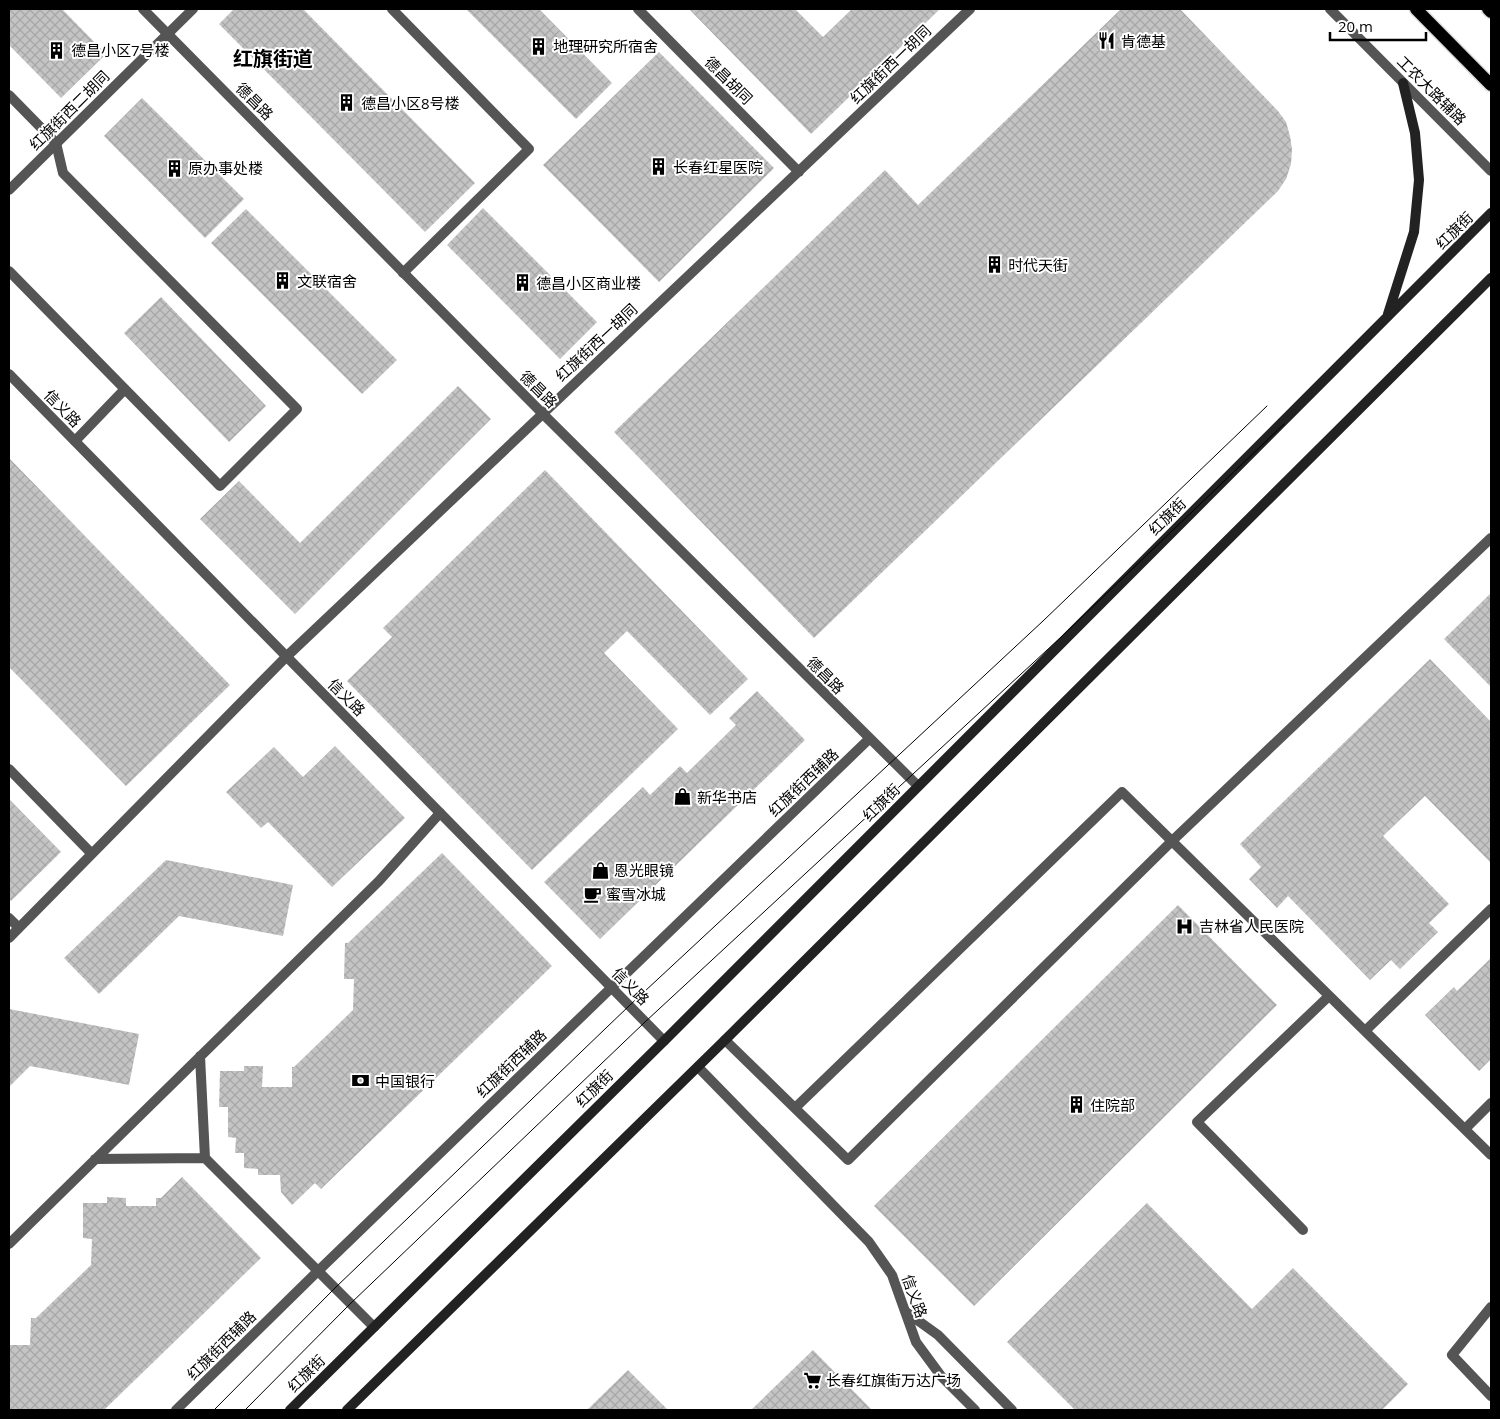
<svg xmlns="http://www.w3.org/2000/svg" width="1500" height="1419" font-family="'Open Sans','Noto Sans SC',sans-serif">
	<defs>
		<pattern id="building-cross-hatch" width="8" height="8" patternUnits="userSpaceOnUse" patternTransform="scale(1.25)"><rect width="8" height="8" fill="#c4c4c4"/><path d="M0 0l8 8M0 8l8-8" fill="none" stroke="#a7a7a7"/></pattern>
	</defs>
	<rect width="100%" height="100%" fill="#fff"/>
	<path fill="url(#building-cross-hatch)" d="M 9,9 L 62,9 L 106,54 L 61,98 L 9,45 Z
		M 234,9 L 303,9 L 475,183 L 425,232 L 219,24 Z
		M 466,9 L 539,9 L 612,83 L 576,119 Z
		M 689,9 L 795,9 L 823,37 L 852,9 L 940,9 L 811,134 Z
		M 1121,9 L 1180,9 L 1278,111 L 1286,122 L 1290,136 L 1292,149 L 1291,164 L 1286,179 L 1278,191 L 814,638 L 614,432 L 885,170 L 918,205 Z
		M 659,52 L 774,168 L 659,282 L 543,165 Z
		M 142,98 L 244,199 L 205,238 L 104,136 Z
		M 483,208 L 597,322 L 560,359 L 447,245 Z
		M 246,209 L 397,360 L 362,394 L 211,243 Z
		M 161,297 L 266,406 L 229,442 L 124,333 Z
		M 458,386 L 491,419 L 295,614 L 200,519 L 239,481 L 300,543 Z
		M 9,458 L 230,685 L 126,786 L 9,667 Z
		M 545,470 L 748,679 L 710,715 L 627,631 L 604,653 L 678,729 L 532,870 L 347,681 L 392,637 L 383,628 Z
		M 1491,593 L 1491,687 L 1444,639 Z
		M 1430,659 L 1491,722 L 1491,863 L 1425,796 L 1383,836 L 1449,904 L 1429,923 L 1438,932 L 1400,969 L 1391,960 L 1370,980 L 1288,896 L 1277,908 L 1249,879 L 1261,867 L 1240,844 Z
		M 757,691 L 805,740 L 600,939 L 544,882 L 643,787 L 650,795 L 680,766 L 687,773 L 736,725 L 729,718 Z
		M 335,746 L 405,818 L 332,887 L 268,822 L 261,828 L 226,792 L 274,747 L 303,777 Z
		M 9,799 L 61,852 L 11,901 L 9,898 Z
		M 442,853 L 552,966 L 321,1189 L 315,1183 L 292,1205 L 281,1192 L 280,1175 L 258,1175 L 258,1169 L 244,1168 L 244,1153 L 235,1153 L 236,1138 L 228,1137 L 228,1107 L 219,1107 L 220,1071 L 244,1071 L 244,1066 L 263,1066 L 262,1087 L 292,1087 L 292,1067 L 294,1067 L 353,1010 L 354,979 L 344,979 L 345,943 L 348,943 Z
		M 166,860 L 293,885 L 283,936 L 179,916 L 99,994 L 64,958 Z
		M 1178,905 L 1277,1005 L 974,1306 L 874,1206 Z
		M 1491,958 L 1491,1059 L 1479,1071 L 1425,1015 L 1454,987 L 1457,991 Z
		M 9,1009 L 139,1034 L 129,1085 L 30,1066 L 9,1087 Z
		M 182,1177 L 261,1258 L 104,1410 L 9,1410 L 9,1345 L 30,1345 L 31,1318 L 36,1318 L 91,1265 L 92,1239 L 83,1238 L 83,1203 L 107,1203 L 107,1197 L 126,1198 L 126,1206 L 156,1206 L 156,1198 L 161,1198 Z
		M 1147,1203 L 1252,1309 L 1293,1268 L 1408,1384 L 1382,1410 L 1075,1410 L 1007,1342 Z
		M 813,1350 L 872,1410 L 751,1410 Z
		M 628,1370 L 668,1410 L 587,1410 Z"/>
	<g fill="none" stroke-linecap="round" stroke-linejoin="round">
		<defs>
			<path id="primary" d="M 1416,9 L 1491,85
				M 1488,9 L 1491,12"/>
		</defs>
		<use href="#primary" stroke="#dbdbdb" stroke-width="15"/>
		<path stroke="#555" stroke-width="10" d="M 392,9 L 529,149 L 403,273
			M 9,95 L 56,143 L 63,173 L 297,409 L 220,486 L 9,271
			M 75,441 L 125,389
			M 9,769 L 91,853
			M 9,918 L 19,928
			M 9,938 L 286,657
			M 1365,1031 L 1491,909
			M 725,1040 L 848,1160 L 1172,841 L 1491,538
			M 200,1056 L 205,1158
			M 795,1108 L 1122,792 L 1491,1155
			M 1465,1129 L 1491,1103
			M 95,1159 L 205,1158 L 374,1327
			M 1303,1230 L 1197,1122 L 1329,996
			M 9,1244 L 379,881 L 440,813
			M 1491,1307 L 1452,1355 L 1491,1396
			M 906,1312 L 938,1335 L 1012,1410"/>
		<path stroke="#555" stroke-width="10" d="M 638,9 L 799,172
			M 9,190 L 193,9
			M 286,657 L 970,9
			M 698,1067 L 869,1242 L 892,1275 L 916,1342 L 941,1376 L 975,1410"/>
		<path stroke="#555" stroke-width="10" d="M 143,9 L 542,413 L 918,786
			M 1330,9 L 1491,171
			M 9,374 L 664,1041
			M 176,1410 L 318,1271 L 869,739"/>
		<path stroke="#222" stroke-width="10" d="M 1388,314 L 1414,232 L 1419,180 L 1415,133 L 1403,83
			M 290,1410 L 664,1041 L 1491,213
			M 347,1410 L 725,1040 L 1491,278"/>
		<use href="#primary" stroke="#000" stroke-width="12"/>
		<path stroke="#000" stroke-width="1" d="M 214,1410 L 335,1288 L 630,1005 L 1043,621 L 1267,406
			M 245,1410 L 350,1304 L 645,1022 L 1060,638 L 1284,424"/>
	</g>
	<defs>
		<symbol id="restaurant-bare" viewBox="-9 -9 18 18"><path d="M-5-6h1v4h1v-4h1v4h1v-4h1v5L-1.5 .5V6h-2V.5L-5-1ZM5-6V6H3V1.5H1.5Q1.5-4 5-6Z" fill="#000" stroke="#fff" stroke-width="2.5" paint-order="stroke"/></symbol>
		<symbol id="building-bare" viewBox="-9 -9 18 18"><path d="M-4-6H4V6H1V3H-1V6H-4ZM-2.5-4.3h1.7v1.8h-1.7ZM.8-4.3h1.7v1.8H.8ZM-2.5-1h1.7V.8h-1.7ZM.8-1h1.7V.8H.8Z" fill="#000" stroke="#fff" stroke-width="2.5" paint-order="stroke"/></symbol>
		<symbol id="shop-bare" viewBox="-9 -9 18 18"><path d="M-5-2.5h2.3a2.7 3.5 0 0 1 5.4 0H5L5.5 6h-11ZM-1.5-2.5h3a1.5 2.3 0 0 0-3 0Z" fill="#000" stroke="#fff" stroke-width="2.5" paint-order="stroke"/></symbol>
		<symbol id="cafe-bare" viewBox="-9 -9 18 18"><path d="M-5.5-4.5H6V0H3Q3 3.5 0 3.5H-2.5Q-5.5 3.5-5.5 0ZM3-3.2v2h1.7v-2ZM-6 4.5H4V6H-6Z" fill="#000" stroke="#fff" stroke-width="2.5" paint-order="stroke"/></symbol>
		<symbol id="hospital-bare" viewBox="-9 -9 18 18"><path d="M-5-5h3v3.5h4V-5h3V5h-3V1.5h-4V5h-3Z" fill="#000" stroke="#fff" stroke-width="2.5" paint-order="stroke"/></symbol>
		<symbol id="bank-bare" viewBox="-9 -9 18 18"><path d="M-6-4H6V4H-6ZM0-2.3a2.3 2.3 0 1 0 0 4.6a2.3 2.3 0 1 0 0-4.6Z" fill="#000" stroke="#fff" stroke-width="2.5" paint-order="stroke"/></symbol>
		<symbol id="supermarket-bare" viewBox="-9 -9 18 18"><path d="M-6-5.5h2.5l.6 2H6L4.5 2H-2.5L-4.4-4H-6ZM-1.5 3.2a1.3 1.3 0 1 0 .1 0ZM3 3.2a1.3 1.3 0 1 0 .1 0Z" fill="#000" stroke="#fff" stroke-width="2.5" paint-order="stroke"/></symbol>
	</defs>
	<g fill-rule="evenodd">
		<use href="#restaurant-bare" x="1094" y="28" width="25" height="25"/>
		<use href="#building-bare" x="526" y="34" width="25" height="25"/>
		<use href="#building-bare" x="44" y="38" width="25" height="25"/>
		<use href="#building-bare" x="334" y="90" width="25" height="25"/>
		<use href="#building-bare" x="646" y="154" width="25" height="25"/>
		<use href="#building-bare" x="162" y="156" width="25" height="25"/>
		<use href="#building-bare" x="982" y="252" width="25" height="25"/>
		<use href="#building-bare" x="270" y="268" width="25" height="25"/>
		<use href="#building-bare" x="510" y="270" width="25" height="25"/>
		<use href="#shop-bare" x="670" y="784" width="25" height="25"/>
		<use href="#shop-bare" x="588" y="858" width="25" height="25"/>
		<use href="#cafe-bare" x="580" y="882" width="25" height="25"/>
		<use href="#hospital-bare" x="1172" y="914" width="25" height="25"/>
		<use href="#bank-bare" x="348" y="1068" width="25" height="25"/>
		<use href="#building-bare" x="1064" y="1092" width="25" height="25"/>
		<use href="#supermarket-bare" x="800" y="1368" width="25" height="25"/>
	</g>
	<g text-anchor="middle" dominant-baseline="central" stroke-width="4" stroke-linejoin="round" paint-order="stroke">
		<g font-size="15" fill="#000" stroke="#fff" text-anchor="start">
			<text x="1121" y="41">肯德基</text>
			<text x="553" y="46">地理研究所宿舍</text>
			<text x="71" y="50">德昌小区7号楼</text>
			<text x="361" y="103">德昌小区8号楼</text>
			<text x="673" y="167">长春红星医院</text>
			<text x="188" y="168">原办事处楼</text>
			<text x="1008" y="265">时代天街</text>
			<text x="297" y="281">文联宿舍</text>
			<text x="536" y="283">德昌小区商业楼</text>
			<text x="697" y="797">新华书店</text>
			<text x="614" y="870">恩光眼镜</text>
			<text x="606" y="894">蜜雪冰城</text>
			<text x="1199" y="926">吉林省人民医院</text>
			<text x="375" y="1081">中国银行</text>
			<text x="1090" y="1105">住院部</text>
			<text x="826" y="1380">长春红旗街万达广场</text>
		</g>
		<g font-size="15" fill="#000" stroke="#fff">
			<text transform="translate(890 64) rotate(-44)">红旗街西一胡同</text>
			<text transform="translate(729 80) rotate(45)">德昌胡同</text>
			<text transform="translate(1432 90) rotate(45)">工农大路辅路</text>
			<text transform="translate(255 101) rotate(45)">德昌路</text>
			<text transform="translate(69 110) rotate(-45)">红旗街西二胡同</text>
			<text transform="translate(1454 230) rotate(-45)">红旗街</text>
			<text transform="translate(596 342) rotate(-43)">红旗街西一胡同</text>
			<text transform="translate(539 389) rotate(45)">德昌路</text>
			<text transform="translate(63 408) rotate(46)">信义路</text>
			<text transform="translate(1167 516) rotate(-45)">红旗街</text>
			<text transform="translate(826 675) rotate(45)">德昌路</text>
			<text transform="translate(347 697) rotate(45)">信义路</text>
			<text transform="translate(803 782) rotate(-44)">红旗街西辅路</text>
			<text transform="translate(881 802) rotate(-45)">红旗街</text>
			<text transform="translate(631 986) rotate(45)">信义路</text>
			<text transform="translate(511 1063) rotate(-44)">红旗街西辅路</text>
			<text transform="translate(594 1088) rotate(-45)">红旗街</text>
			<text transform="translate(915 1296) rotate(70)">信义路</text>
			<text transform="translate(221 1345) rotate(-45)">红旗街西辅路</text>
			<text transform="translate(306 1373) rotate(-45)">红旗街</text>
		</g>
		<g font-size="20" font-weight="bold" fill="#000" stroke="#fff">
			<text x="273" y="58">红旗街道</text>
		</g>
	</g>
	<rect width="1500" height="1419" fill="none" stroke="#000000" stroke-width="20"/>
	<path d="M1330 32v8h96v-8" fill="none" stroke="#000000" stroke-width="2.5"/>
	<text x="1338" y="32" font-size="15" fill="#000000" stroke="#ffffff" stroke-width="4" paint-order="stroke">20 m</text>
</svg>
